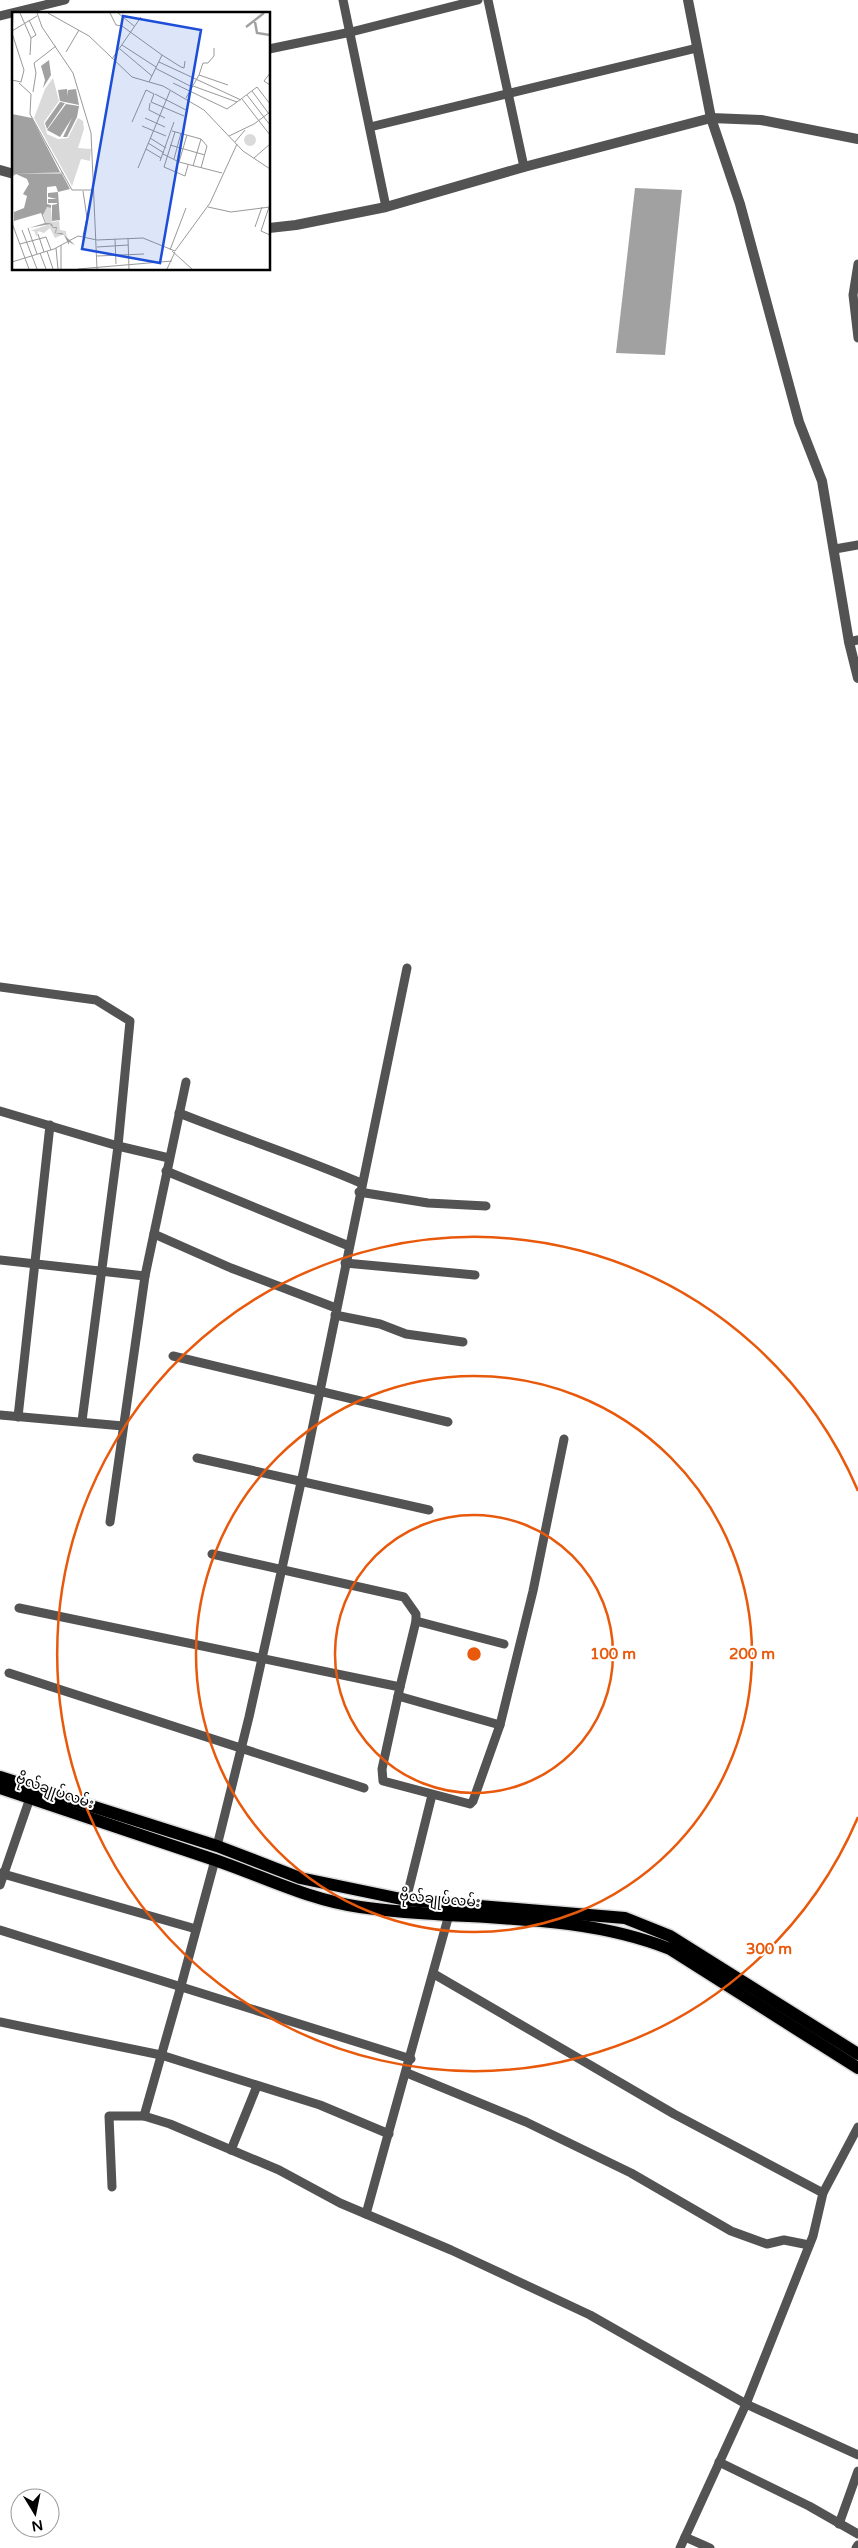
<svg xmlns="http://www.w3.org/2000/svg" width="858" height="2548" font-family="'Varela Round','Noto Sans Myanmar',sans-serif">
<style>
.water{fill:#a1a1a1}
.lines{fill:none;stroke-linecap:round;stroke-linejoin:round}
.primary-casing{stroke:#dbdbdb;stroke-width:15}
.minor{stroke:#535353;stroke-width:9}
.tertiary{stroke:#535353;stroke-width:10}
.primary{stroke:#000;stroke-width:12}
.ring{fill:none;stroke:#e8590c;stroke-width:2.5}
.labels{text-anchor:middle;dominant-baseline:central;stroke-width:4;stroke-linejoin:round;paint-order:stroke}
.street-label{font-size:14px;fill:#000;stroke:#fff}
.inset-river{fill:none;stroke:#a1a1a1;stroke-width:2.5}
.inset-road{fill:none;stroke:#999;stroke-width:1}
.view{fill:#1d4ed8;fill-opacity:0.15;stroke:#1d4ed8;stroke-width:2.5}
.inset-edge{fill:none;stroke:#000;stroke-width:2.5}
.centre{fill:#e8590c;stroke:#fff;stroke-width:2.5}
.ring-label{font-size:15px;text-anchor:middle;font-weight:bold;fill:#e8590c;stroke:#fff;stroke-width:4;stroke-linejoin:round;paint-order:stroke}
</style>
<rect width="100%" height="100%" fill="#fff"/>
<path class="water" d="M635 188 682 190 665 355 616 353Z"/>
<g class="lines">
<g class="primary-casing">
<g id="primary">
<path d="M0 1777 217 1846 300 1878 406 1900 625 1918 670 1936 858 2054"/>
<path d="M0 1788C71 1812 142 1835 212 1859 260 1875 308 1900 360 1907 463 1922 572 1910 670 1949L858 2068"/>
</g>
</g>
<g class="minor">
<path d="M343 0 386 207"/>
<path d="M488 0 524 167"/>
<path d="M0 16 65 0"/>
<path d="M269 49 351 32 478 0"/>
<path d="M370 127 697 48"/>
<path d="M858 264 853 295 858 338"/>
<path d="M835 549 858 545"/>
<path d="M849 642 858 640"/>
<path d="M0 987 96 1000 130 1021 118 1146 82 1421"/>
<path d="M0 1111 118 1146 169 1158"/>
<path d="M179 1113C239 1137 301 1157 361 1183"/>
<path d="M166 1171 349 1246"/>
<path d="M359 1192 428 1203 486 1206"/>
<path d="M154 1234 231 1268 336 1308"/>
<path d="M0 1260 145 1276"/>
<path d="M345 1263 475 1275"/>
<path d="M335 1315 380 1324 406 1334 463 1342"/>
<path d="M173 1356 448 1422"/>
<path d="M0 1415 123 1426"/>
<path d="M18 1417 50 1125"/>
<path d="M197 1458 429 1510"/>
<path d="M110 1522 145 1276 186 1082"/>
<path d="M212 1554 404 1597 416 1614V1621L400 1687"/>
<path d="M19 1608 400 1687 382 1769 383 1781 470 1804 473 1801 500 1725 533 1591 564 1439"/>
<path d="M416 1621 504 1644"/>
<path d="M9 1673 364 1788"/>
<path d="M398 1696 500 1725"/>
<path d="M217 1846 249 1717 304 1469 407 968"/>
<path d="M0 1873 196 1929"/>
<path d="M0 1885 30 1798"/>
<path d="M406 1900 432 1795"/>
<path d="M450 1911 366 2214 451 2250 590 2315 746 2404 858 2455"/>
<path d="M0 1930 411 2059"/>
<path d="M434 1974 674 2114 823 2193"/>
<path d="M0 2022 161 2055 320 2105 389 2134"/>
<path d="M407 2073 526 2122 631 2173 731 2231 767 2244 784 2240 809 2245"/>
<path d="M144 2116 181 1986 215 1860"/>
<path d="M231 2150 257 2086"/>
<path d="M112 2187 109 2116H144L170 2124 279 2170 340 2203 366 2214"/>
<path d="M719 2462 809 2506 858 2534"/>
<path d="M839 2524 858 2471"/>
<path d="M685 2537 710 2548"/>
<path d="M680 2548 746 2404 813 2236 823 2193 858 2127"/>
<path d="M856 2548 858 2545"/>
</g>
<g class="tertiary">
<path d="M688 0 711 118 740 204 799 422 822 481 849 642 858 678"/>
<path d="M0 170 14 174"/>
<path d="M269 228 296 225 386 207 524 167 711 118 761 120 858 139"/>
</g>
<use href="#primary" class="primary"/>
</g>
<g class="ring">
<circle cx="474" cy="1654" r="139"/>
<circle cx="474" cy="1654" r="278"/>
<path d="M858 1817A417 417 0 1 1 858 1491"/>
</g>
<g class="labels">
<g class="street-label">
<text transform="translate(55 1791) rotate(19)">ဗိုလ်ချုပ်လမ်း</text>
<text transform="translate(440 1899) rotate(5)">ဗိုလ်ချုပ်လမ်း</text>
</g>
</g>
<g transform="translate(12 12)">
<rect width="258" height="258" fill="#fff"/>
<path d="M41 66 47 89 32 110 35 122 46 127 56 126 66 106 71 109 72 117 66 136 79 137 78 149 69 147 60 174 22 106 33 77ZM232 128a6 6 0 1 1 12 0a6 6 0 1 1-12 0ZM35 195 39 196 40 210 47 209 48 218 54 219 55 228 52 222 43 226 38 216 32 221 26 219 25 225 22 219H18L35 213 31 201Z" fill="#dadada"/>
<path d="M37 48 39 63 31 76 33 68 29 54ZM55 77 56 84V78L64 77 67 93 48 89 46 78ZM48 90 53 91 35 117 33 111ZM54 92 67 94 65 105 61 103 65 105 55 125H51L60 106 48 125 35 118ZM0 102 20 106 48 160 0 162ZM4 162H50L58 177 46 180 48 208 40 209V193L45 192V191H36V187H45L36 185V181L46 180 44 174 35 175V192L39 193V196L35 195 31 203 34 211H37L40 212 41 215H45L44 221H50L63 233 57 230V233L52 223 43 221 44 216H41L38 212 17 216 33 211 29 201 2 209V200L12 196 15 184 11 182 17 172 15 167Z" fill="#a1a1a1"/>
<path class="inset-river" d="M243 10 245 21 258 23M234 15 252 1"/>
<path class="inset-road" d="M8 1 19 26 18 43M25 1 30 15 61 61 79 121 85 257M36 1 77 24 120 65 151 74 192 98 231 139 258 157M98 1 104 13 110 14 150 43 137 70M106 1 122 14M17 8 24 23 19 26M0 19 25 4M110 33 144 55M108 37 140 64M54 40 67 18M150 43 169 55 172 56 173 49M100 47 129 5M147 50 229 88M143 56 180 75M258 61 252 69 258 73M187 63 191 51H196L202 44V36M0 68 9 70 12 58 0 21 1 1M7 71 19 82 18 102 60 178H81M161 71 215 97 225 90M181 74 225 90 245 75 258 92M240 79 257 102M21 80 24 61 22 51 44 34M143 82 174 98M235 83 258 113M174 86 187 63 216 73M230 87 258 123M138 91 137 98 153 106M133 106 153 115M120 110 134 78 142 82 139 90 172 104M130 114 154 124M160 119 189 127 195 134 189 156M163 120 152 155 173 164 176 153M217 124 242 112 258 100M138 126 154 136M223 130 233 118M136 131 152 141M158 133 193 143M134 137 149 146M151 142 167 150 210 161M242 146 258 132M162 147 169 121M148 149 162 110M167 150 175 123M181 154 189 127M126 156 158 79M0 164 5 161H51M71 179 75 206 71 224M258 192 249 219 258 223M196 195 219 200 258 195M0 211 17 257M243 215 250 195M16 216 25 242M10 218 25 257M26 222 32 240M116 226 117 257M103 227 104 252M8 232 34 225 39 238M85 235 116 233M44 236 46 257M158 238 174 196M35 239 41 257M160 239 180 257M28 241 34 257M85 244 132 242M0 250 42 237 66 224 85 228 131 226 163 239 198 191 225 132M49 257V233M66 257 160 249M155 257 163 240"/>
<path class="view" d="M111 4 189 18 148 251 70 237Z"/>
<rect width="258" height="258" class="inset-edge"/>
</g>
<circle cx="474" cy="1654" r="8" class="centre"/>
<g class="ring-label">
<text x="613" y="1659">100 m</text>
<text x="752" y="1659">200 m</text>
<text x="769" y="1954">300 m</text>
</g>
<g transform="translate(35 2513) rotate(170)"><circle r="24" fill="#ffffff" stroke="#999999"/>
<path d="M0-4L9 19L0 12L-9 19Z" fill="#000000"/>
<text y="-8" font-size="14" font-weight="bold" text-anchor="middle" fill="#000000">N</text>
</g>
</svg>
